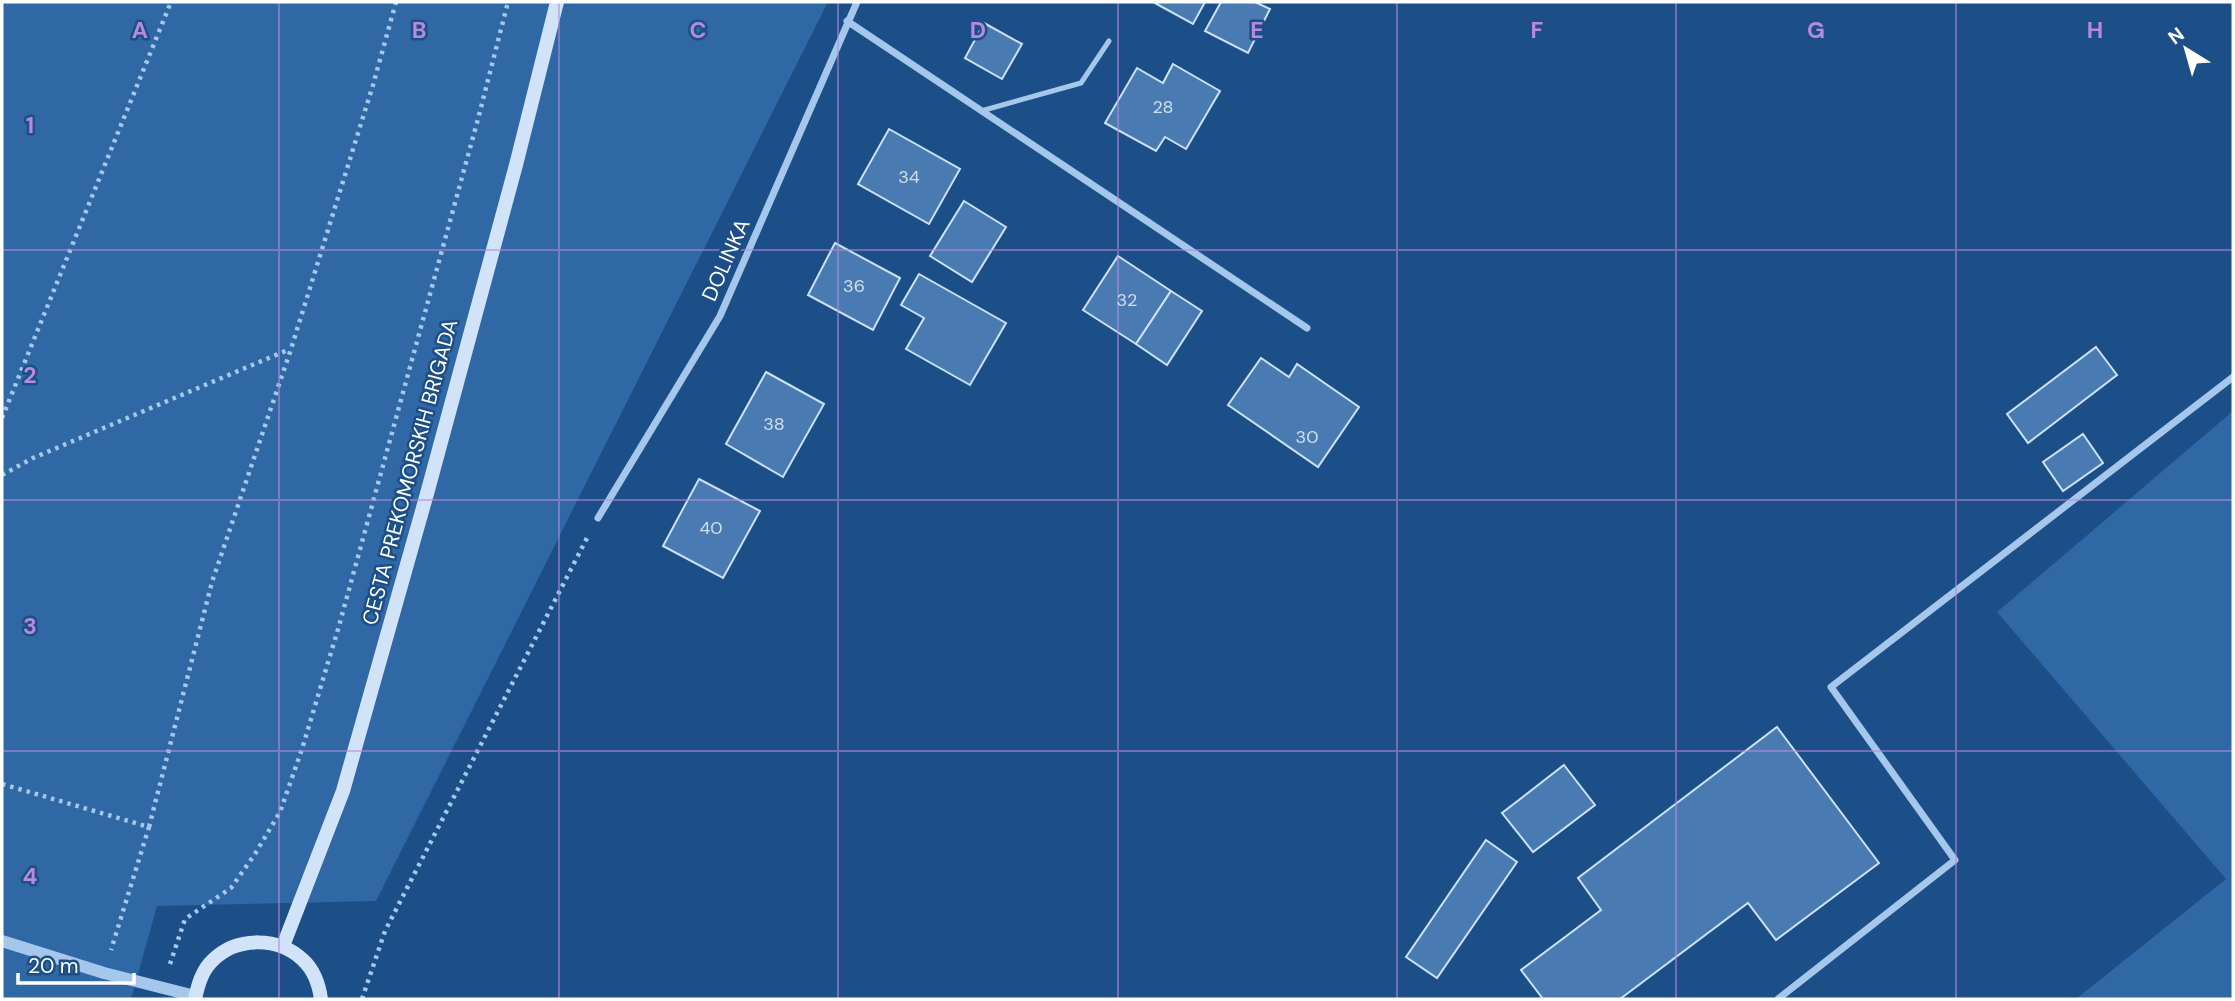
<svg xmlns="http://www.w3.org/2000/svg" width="2235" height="1001" font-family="'DM Sans',sans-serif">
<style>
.green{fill:#2f68a5}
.building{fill:#497bb2;stroke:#cae1f8;stroke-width:2}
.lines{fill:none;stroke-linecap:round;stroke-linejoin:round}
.path{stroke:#a5c7ec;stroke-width:4.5;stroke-dasharray:3.5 5;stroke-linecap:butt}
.service{stroke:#a5c7ec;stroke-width:5}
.minor{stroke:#a5c7ec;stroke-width:7}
.tertiary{stroke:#a5c7ec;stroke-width:12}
.secondary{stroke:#d1e3f9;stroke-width:14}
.grid{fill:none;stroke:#b68bdc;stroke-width:2;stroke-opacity:0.55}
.labels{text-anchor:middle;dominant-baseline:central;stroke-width:5;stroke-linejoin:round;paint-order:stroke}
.number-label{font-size:18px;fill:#d2deec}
.street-label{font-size:21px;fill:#fff;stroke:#1c4e88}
.grid-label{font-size:23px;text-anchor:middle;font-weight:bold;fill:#b68bdc;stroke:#1c4e88;stroke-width:5;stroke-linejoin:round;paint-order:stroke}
</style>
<rect width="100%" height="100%" fill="#1c4e88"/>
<g class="green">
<path d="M2 2H828L376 901 157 906 131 999H2Z"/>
<path d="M2233 411V999H2076L2226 879 1997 612Z"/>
</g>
<g class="building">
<path d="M1153 2H1205L1193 24Z"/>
<path d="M1221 2H1255L1270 9 1248 53 1205 31Z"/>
<path d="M984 23 1022 44 1002 79 965 58Z"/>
<path d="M1173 64 1220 91 1186 149 1165 137 1156 151 1105 123 1137 68 1163 83Z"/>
<path d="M889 129 960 169 929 224 858 184Z"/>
<path d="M964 201 1006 227 972 282 930 256Z"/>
<path d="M835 243 900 278 873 330 808 295Z"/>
<path d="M1118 256 1171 291 1136 344 1083 310Z"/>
<path d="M919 274 1006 323 970 385 906 349 924 318 901 305Z"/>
<path d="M1171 291 1202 311 1167 365 1136 344Z"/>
<path d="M2096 347 2117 375 2028 443 2007 414Z"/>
<path d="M1261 358 1289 377 1297 364 1359 407 1318 467 1228 405Z"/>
<path d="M766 372 824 404 783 477 726 444Z"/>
<path d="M2083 434 2103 463 2063 491 2043 462Z"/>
<path d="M699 479 760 511 723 578 663 546Z"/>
<path d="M1777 727 1879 863 1776 940 1748 903 1620 999H1543L1521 970 1601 910 1578 878Z"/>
<path d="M1564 765 1595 805 1533 852 1502 813Z"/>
<path d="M1486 840 1517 862 1437 978 1406 957Z"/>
</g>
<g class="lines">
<g class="path">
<path d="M2 418 171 2"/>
<path d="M2 475 33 458 290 349"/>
<path d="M2 784 149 827 111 950"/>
<path d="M149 827 212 582 291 349 373 85 396 2"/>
<path d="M170 964 185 919 231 888 255 854 280 812 302 749 339 626 478 119 508 2"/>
<path d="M362 999 385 931 587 538"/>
</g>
<path class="service" d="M981 111 1081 83 1109 41"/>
<g class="minor">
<path d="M847 21 1307 328"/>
<path d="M598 518 720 316 857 2"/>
<path d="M1778 999 1955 860 1831 687 2233 377"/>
</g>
<path class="tertiary" d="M2 941 104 973 195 996"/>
<g class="secondary">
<path d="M283 946 343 791 428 490 516 165 557 2"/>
<path d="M195 999C198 985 202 970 213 960 237 936 279 937 303 960 314 970 319 985 321 999"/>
</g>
</g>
<path class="grid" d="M279 2V999M559 2V999M838 2V999M1118 2V999M1397 2V999M1676 2V999M1956 2V999M2 250H2233M2 500H2233M2 751H2233"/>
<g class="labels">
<g class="number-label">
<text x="1163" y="107">28</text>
<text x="909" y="177">34</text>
<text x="854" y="286">36</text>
<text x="1127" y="300">32</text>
<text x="774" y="424">38</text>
<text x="1307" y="437">30</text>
<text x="711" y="528">40</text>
</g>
<g class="street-label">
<text transform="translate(726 260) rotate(-66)">DOLINKA</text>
<text transform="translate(410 472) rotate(-75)">CESTA PREKOMORSKIH BRIGADA</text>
</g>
</g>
<g class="grid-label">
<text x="140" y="38">A</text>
<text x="419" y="38">B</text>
<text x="698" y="38">C</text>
<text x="978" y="38">D</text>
<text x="1257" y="38">E</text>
<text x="1537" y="38">F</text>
<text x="1816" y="38">G</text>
<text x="2095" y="38">H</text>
<text x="30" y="133">1</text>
<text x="30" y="383">2</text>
<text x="30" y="634">3</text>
<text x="30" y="884">4</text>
</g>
<rect width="2235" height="1001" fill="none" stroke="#ffffff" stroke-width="7"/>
<g transform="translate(2186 49) rotate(323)" stroke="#1c4e88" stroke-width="5" paint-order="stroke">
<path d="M0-5L12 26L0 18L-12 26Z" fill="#ffffff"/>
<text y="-10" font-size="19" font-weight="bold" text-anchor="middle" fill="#ffffff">N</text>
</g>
<path d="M18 973v10h116v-10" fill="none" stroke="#ffffff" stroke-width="3.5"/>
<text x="28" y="973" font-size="21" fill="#ffffff" stroke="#1c4e88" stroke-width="5" paint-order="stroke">20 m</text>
</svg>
